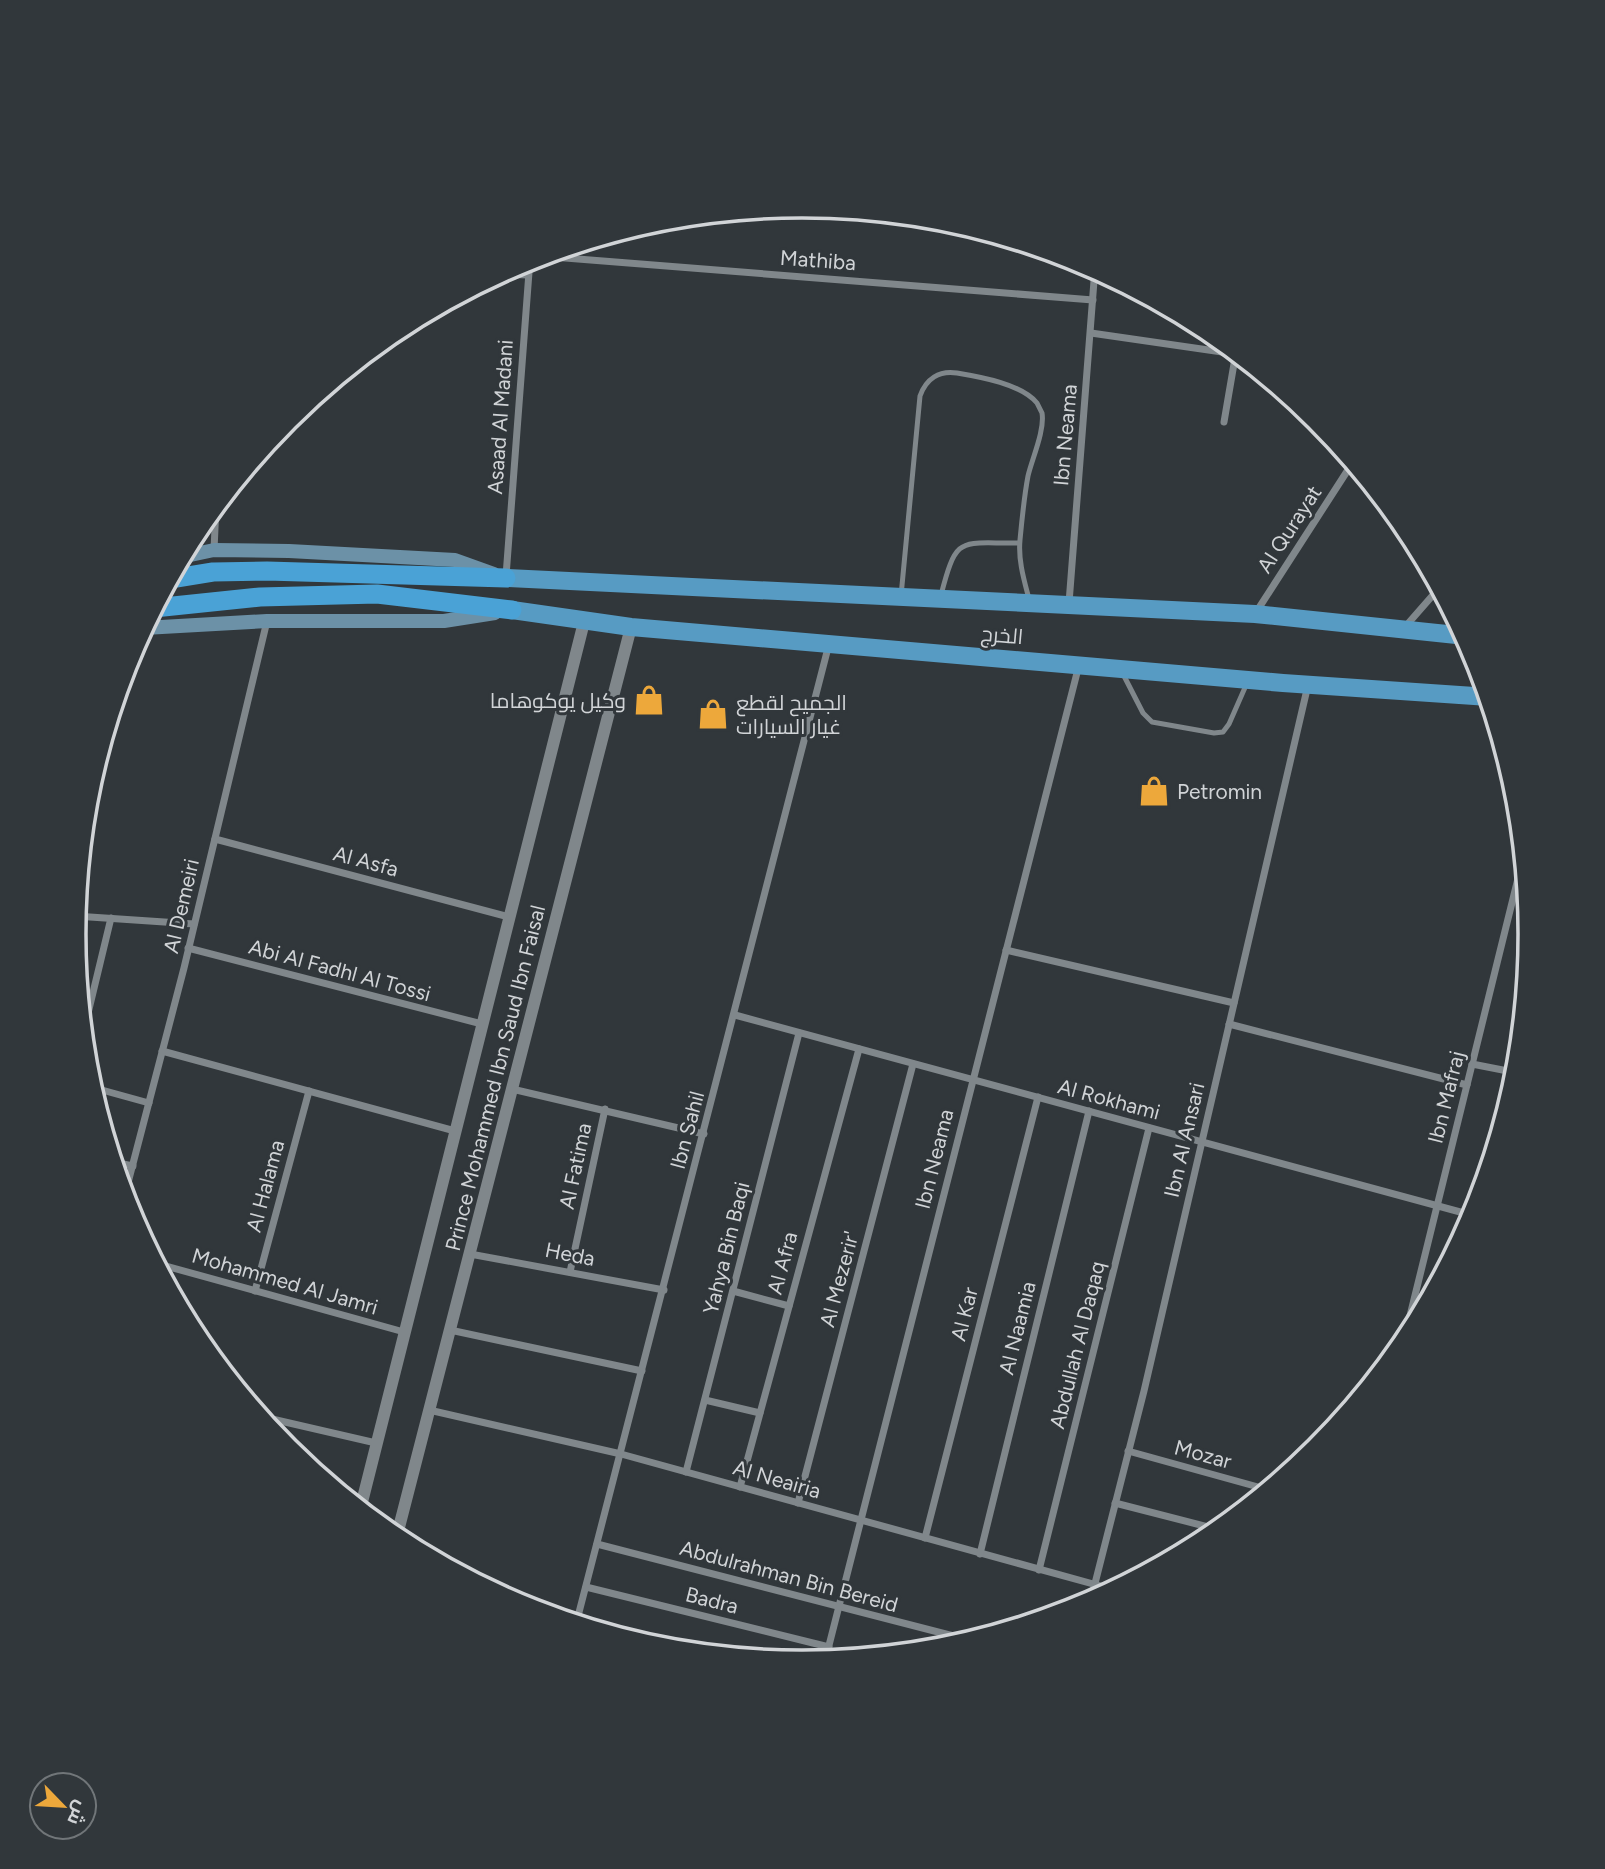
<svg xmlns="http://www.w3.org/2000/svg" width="1605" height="1869" font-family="Figtree,Cairo,sans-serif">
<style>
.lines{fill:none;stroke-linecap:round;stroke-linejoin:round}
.service{stroke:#80878b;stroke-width:5}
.minor{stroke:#80878b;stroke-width:7}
.tertiary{stroke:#80878b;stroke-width:12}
.secondary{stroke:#6c91a7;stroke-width:14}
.primary{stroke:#579bc3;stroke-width:18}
.trunk{stroke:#4aa2d6;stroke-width:19}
.labels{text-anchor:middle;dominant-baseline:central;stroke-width:6;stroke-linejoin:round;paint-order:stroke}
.street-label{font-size:21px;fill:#d1d4d7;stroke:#31373b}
.poi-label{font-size:21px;fill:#d1d4d7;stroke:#31373b;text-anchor:start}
.rim{fill:none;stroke:#d1d4d7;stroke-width:3.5}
</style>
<rect width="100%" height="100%" fill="#31373b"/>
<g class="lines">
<g class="service">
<path d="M941 595C957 533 960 544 1019 543"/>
<path d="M901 596 920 396C926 379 939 370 957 373 981 377 1021 384 1037 403 1038 405 1041 411 1042 413 1045 430 1032 459 1028 476 1024 497 1022 519 1020 540 1018 560 1024 580 1029 599"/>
<path d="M1123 674 1143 713 1152 722 1214 733 1223 732 1229 724 1247 683"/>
</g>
<g class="minor">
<path d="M540 256 1093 300"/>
<path d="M500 274 528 275"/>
<path d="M1091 333 1236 354"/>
<path d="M1224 422 1236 352"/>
<path d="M214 550 216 506"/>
<path d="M506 576 530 259"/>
<path d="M1069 603 1095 268"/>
<path d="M1255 614 1353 462"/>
<path d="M1405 627 1440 587"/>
<path d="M215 839 509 917"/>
<path d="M75 916 194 924"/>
<path d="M188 948 482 1024"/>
<path d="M1006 950 1234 1003"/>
<path d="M735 1015 1475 1216"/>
<path d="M1229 1024 1467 1085"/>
<path d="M83 1034 111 918"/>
<path d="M162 1051 455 1131"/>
<path d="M1472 1064 1518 1073"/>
<path d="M91 1087 149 1103"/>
<path d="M512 1089 704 1134"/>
<path d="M113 1162 133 1166"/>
<path d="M124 1198 184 968 267 621"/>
<path d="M470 1254 664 1290"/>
<path d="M155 1263 404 1332"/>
<path d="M570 1272 605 1109"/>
<path d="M255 1291 309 1091"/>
<path d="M733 1291 789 1306"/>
<path d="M450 1330 642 1371"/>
<path d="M1402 1348 1524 854"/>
<path d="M705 1400 760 1413"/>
<path d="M429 1410 621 1454 1115 1590"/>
<path d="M259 1416 376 1443"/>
<path d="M1128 1451 1269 1490"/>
<path d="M686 1472 799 1033"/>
<path d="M740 1487 859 1049"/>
<path d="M798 1503 913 1064"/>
<path d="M1115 1503 1220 1530"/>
<path d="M925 1538 1038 1097"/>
<path d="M597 1544 973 1641"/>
<path d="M980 1554 1089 1111"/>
<path d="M1039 1570 1149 1128"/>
<path d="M586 1587 829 1647"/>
<path d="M1090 1603 1144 1391 1308 685"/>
<path d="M576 1624 829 644"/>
<path d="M825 1661 1079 665"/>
</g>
<g class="tertiary">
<path d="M360 1510 584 622"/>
<path d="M396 1539 631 627"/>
</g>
<g class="secondary">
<path d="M181 557 214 550 289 551 455 560 494 574"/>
<path d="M144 628 267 621H444L495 613"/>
</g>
<g class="primary">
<path d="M506 578 1255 614 1466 636"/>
<path d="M512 610 631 627 1283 683 1489 697"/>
</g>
<g class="trunk">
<path d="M170 579 213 572 267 571 506 578"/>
<path d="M154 608 260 597 377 594 512 610"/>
</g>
</g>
<defs>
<g id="shop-bare" transform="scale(2.415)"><path d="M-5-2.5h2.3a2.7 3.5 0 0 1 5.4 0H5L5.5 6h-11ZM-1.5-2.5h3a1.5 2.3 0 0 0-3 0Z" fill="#eda83b" stroke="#31373b" stroke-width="2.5" paint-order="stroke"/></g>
</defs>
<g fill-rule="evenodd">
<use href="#shop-bare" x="649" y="700"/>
<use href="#shop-bare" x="713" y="714"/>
<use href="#shop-bare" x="1154" y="791"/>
</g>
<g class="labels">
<g class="street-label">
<text transform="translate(818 260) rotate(4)">Mathiba</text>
<text transform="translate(500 417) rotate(-86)">Asaad Al Madani</text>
<text transform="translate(1065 435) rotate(-85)">Ibn Neama</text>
<text transform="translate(1289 529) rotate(-57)">Al Qurayat</text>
<text transform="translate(1002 635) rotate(5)">الخرج</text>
<text transform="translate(366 861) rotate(15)">Al Asfa</text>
<text transform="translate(181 906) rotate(-77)">Al Demeiri</text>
<text transform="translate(340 970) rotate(15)">Abi Al Fadhl Al Tossi</text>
<text transform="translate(495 1078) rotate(-76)">Prince Mohammed Ibn Saud Ibn Faisal</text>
<text transform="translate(1446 1097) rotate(-76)">Ibn Mafraj</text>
<text transform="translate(1109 1099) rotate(15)">Al Rokhami</text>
<text transform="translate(687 1130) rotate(-75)">Ibn Sahil</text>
<text transform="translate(1184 1140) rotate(-77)">Ibn Al Ansari</text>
<text transform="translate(934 1159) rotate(-76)">Ibn Neama</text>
<text transform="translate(575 1166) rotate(-78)">Al Fatima</text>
<text transform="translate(265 1186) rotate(-75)">Al Halama</text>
<text transform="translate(726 1248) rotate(-76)">Yahya Bin Baqi</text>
<text transform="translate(570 1254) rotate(11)">Heda</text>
<text transform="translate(782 1263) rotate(-75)">Al Afra</text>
<text transform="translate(839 1279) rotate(-75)">Al Mezerir'</text>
<text transform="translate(285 1281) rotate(16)">Mohammed Al Jamri</text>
<text transform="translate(964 1314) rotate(-76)">Al Kar</text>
<text transform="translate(1017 1328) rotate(-76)">Al Naamia</text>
<text transform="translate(1077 1345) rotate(-76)">Abdullah Al Daqaq</text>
<text transform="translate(1203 1454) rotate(15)">Mozar</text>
<text transform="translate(777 1479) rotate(16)">Al Neairia</text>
<text transform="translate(789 1576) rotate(15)">Abdulrahman Bin Bereid</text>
<text transform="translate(712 1600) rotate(14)">Badra</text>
</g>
<g class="poi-label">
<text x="626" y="700" text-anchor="end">وكيل يوكوهاما</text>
<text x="736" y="702">الجميح لقطع<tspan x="736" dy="24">غيار السيارات</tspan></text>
<text x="1177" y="791">Petromin</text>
</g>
</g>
<path d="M0 0H1605V1869H0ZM86 934a716 716 0 1 1 1432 0a716 716 0 1 1-1432 0Z" fill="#31373b" fill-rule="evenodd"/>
<path class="rim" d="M86 934a716 716 0 1 1 1432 0a716 716 0 1 1-1432 0Z"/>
<g transform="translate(63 1806) rotate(115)"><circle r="33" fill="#31373b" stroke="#717679" stroke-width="2"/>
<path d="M0-5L12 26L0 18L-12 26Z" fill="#eda83b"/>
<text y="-10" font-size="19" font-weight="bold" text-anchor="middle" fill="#d1d4d7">ش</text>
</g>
</svg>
